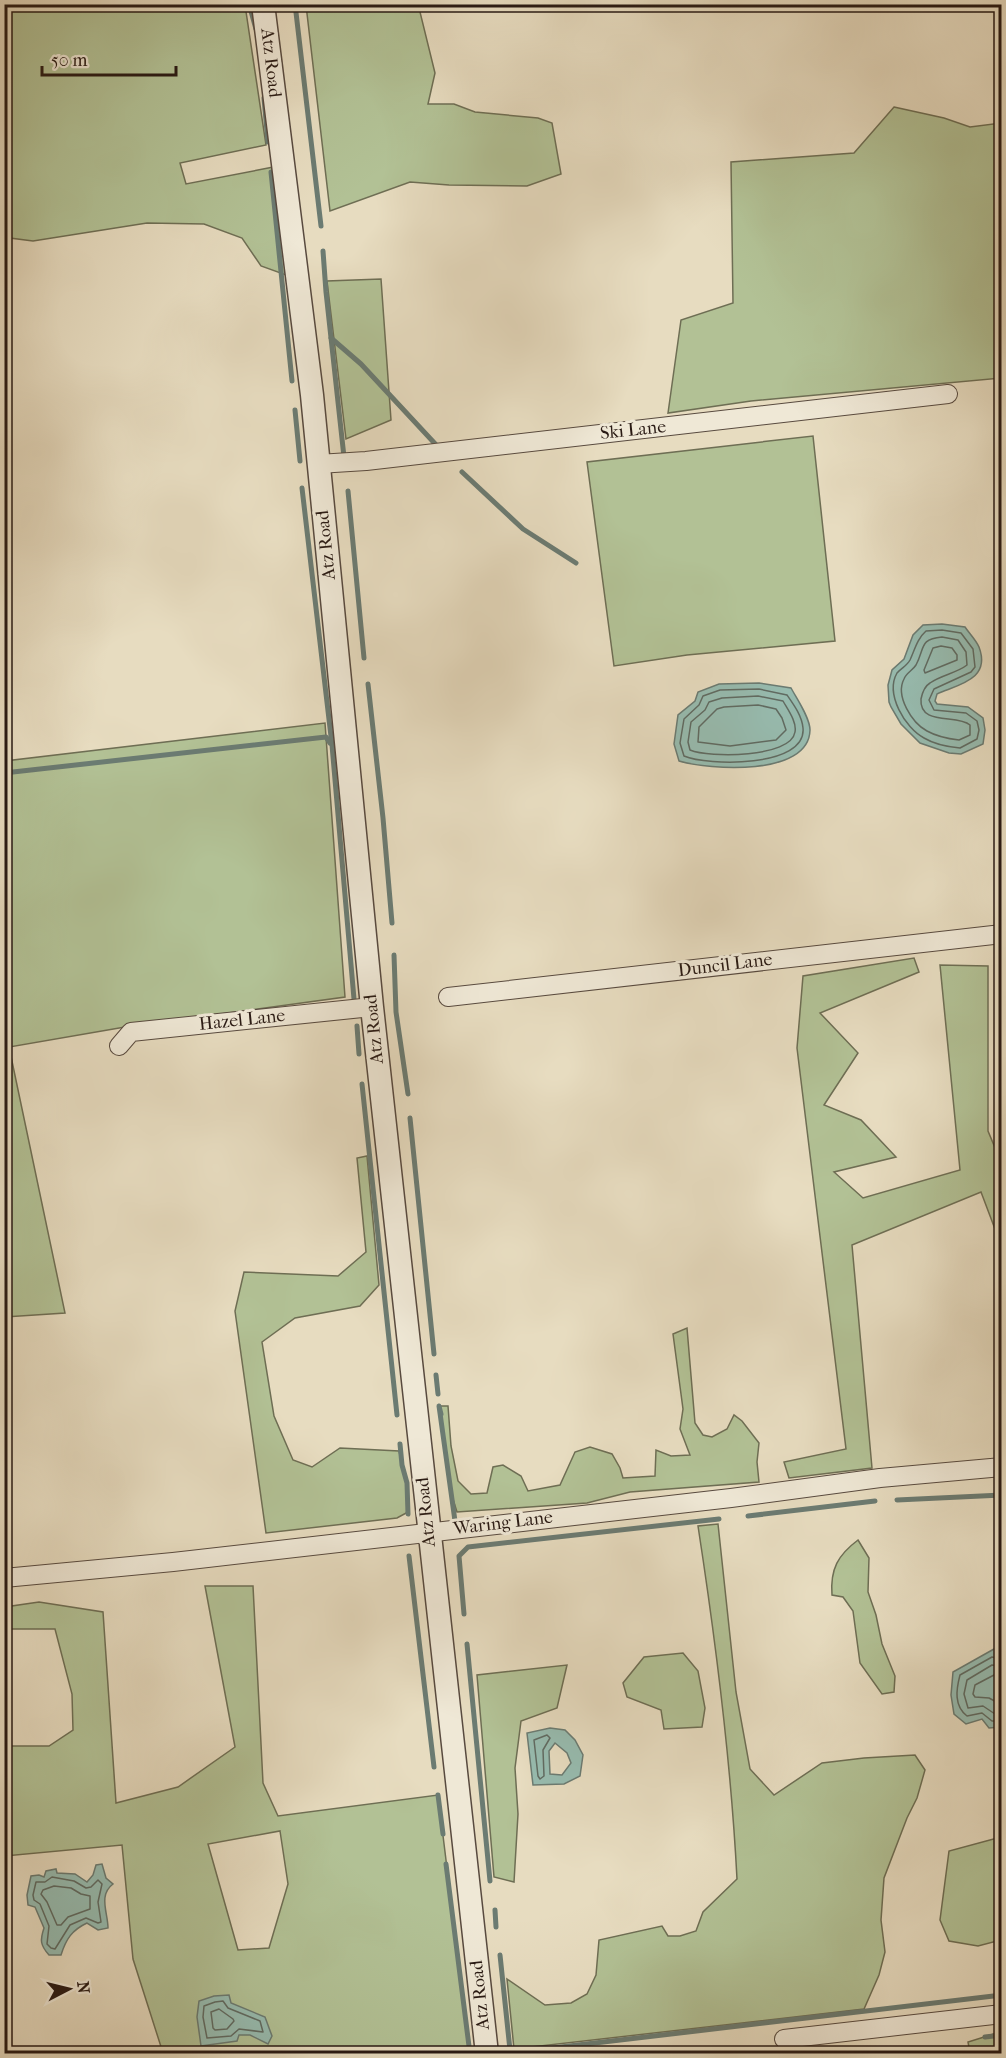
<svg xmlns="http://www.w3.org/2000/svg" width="1006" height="2058" font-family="'IM FELL French Canon',serif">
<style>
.green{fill:#b2c195;stroke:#6e6e54;stroke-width:1.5;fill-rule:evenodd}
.water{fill:#97bcb0;stroke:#6b7b72;stroke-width:1.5;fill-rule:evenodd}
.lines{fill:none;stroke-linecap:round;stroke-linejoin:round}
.shore{stroke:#606b62;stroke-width:1.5}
.stream{stroke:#6b7b72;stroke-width:5}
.minor-casing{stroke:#584a3f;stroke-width:20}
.tertiary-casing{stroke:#584a3f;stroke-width:25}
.minor{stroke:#efe8d6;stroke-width:18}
.tertiary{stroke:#efe8d6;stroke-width:22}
.labels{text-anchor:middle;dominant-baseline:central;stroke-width:6;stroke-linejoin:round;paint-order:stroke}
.street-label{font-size:18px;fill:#291a14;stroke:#efe8d6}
</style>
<rect width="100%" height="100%" fill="#e7dcc0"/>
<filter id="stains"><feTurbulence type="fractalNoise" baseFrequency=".00333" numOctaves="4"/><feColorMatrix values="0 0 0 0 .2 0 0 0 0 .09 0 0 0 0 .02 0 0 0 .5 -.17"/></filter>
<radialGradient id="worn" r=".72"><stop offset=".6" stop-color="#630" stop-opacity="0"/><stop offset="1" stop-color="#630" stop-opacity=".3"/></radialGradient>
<g class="green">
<path d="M4 5H245L266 145 180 163 186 184 284 165 297 279 261 266 242 238 204 224 147 223 33 241 10 238 4 168Z"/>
<path d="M306 5H426L419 8 435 73 428 104H454L475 112 538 118 552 123 561 174 527 186 449 185 410 182 330 211Z"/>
<path d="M894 107 944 118 970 127 1001 123V380V378L751 401 668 413 681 320 733 303 731 162 854 153Z"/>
<path d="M381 279 391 420 346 439 327 281Z"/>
<path d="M813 436 835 641 687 655 614 666 587 462Z"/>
<path d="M325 723 345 997 125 1027 9 1047 65 1313 5 1317V761Z"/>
<path d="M914 958 919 972 820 1013 858 1053 824 1105 861 1120 896 1157 834 1172 863 1198 960 1170 940 965 988 966V1131L1001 1162V1245L981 1192 852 1245 872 1468 789 1478 784 1462 846 1449 797 1048 803 976Z"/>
<path d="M367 1156 379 1285 360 1306 295 1318 262 1342 274 1416 293 1460 312 1467 340 1448 399 1451 407 1483 408 1512 397 1518 266 1533 235 1311 244 1272 338 1276 366 1252 357 1158Z"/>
<path d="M687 1328 695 1423 703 1435 712 1437 727 1429 734 1415 742 1421 759 1443 757 1462 759 1482 630 1492 587 1503 457 1512 452 1496 439 1406H448L451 1446 458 1481 471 1494 487 1493 493 1467 503 1465 521 1476 528 1491 560 1485 575 1452 590 1447 612 1454 620 1468 623 1478 655 1476 656 1450 671 1456 690 1455 680 1429 683 1409 673 1334Z"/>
<path d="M718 1524 736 1692 750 1769 774 1795 822 1763 864 1758 915 1755 925 1770 917 1798 907 1818 884 1878 881 1920 885 1952 879 1975 864 2009 514 2049 507 1979 545 2005 571 2003 587 1994 596 1975 599 1940 662 1926 668 1936H680L696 1931 703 1912 737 1879C731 1761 716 1643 698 1526Z"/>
<path d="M858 1540 869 1558 868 1592 876 1615 882 1644 895 1676 894 1692 882 1694 860 1663 853 1611 843 1597 832 1595C830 1569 838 1555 858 1540Z"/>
<path d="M205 1586H253L263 1783 278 1816 438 1795 469 2047 416 2054 163 2053 133 1959 122 1845 5 1856V1746H49L73 1730 72 1694 55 1629H5V1607L39 1602 103 1612 116 1803 178 1787 235 1747ZM280 1831 288 1884 269 1948 238 1950 208 1844Z"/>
<path d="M683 1653 698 1671 705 1708 702 1727 664 1729 661 1710 627 1697 623 1683 644 1657Z"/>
<path d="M567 1665 557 1708 521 1721 515 1768 518 1814 514 1882 494 1877 477 1675Z"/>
<path d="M1001 1837V1940L978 1946 949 1941 940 1920 949 1851Z"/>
<path d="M1000 2032 1001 2053H970L968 2042Z"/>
</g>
<g class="water">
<path d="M942 624 965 627C969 633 976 640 979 647 991 679 960 684 937 694L935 701 937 704 968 707 983 718 985 730 983 744 961 754 949 753 920 743 901 724 891 707 889 702 888 685 892 670 904 659 913 635 923 625Z"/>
<path d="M759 683 791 688C797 699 810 718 810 730 809 777 709 770 679 761L674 744 678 715 695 701 698 692 719 684Z"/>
<path d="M994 1649 1001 1654V1727L989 1728 982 1719 966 1724 954 1714 951 1695 953 1672Z"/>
<path d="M550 1728 565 1730 575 1740 583 1755 580 1776 564 1784 533 1785 527 1733ZM555 1743 567 1753 571 1763 562 1775 550 1774 549 1751Z"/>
<path d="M102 1864 106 1878 113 1884C98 1895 108 1913 108 1928L98 1930 87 1923C72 1930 66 1939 61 1955H49C40 1945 40 1940 44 1928L35 1907 28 1905 27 1895 31 1876 39 1875 44 1877 46 1871 56 1869 57 1873 75 1874 87 1882 93 1875 96 1865Z"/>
<path d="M229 1995 231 2003 265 2017 272 2036 268 2044 250 2035H239L237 2041 201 2046 197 2017 199 2001 214 1996Z"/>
</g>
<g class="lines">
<g class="shore">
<path d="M942 630 961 633 973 649 975 667 971 672 934 689 929 700 934 710 966 713 977 721 979 730 977 739 960 748C949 747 934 744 924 738 905 728 885 694 897 673 901 668 907 666 910 660 915 649 917 639 926 631Z"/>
<path d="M942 637 958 640 966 652 967 665C957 673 941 675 930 683 925 686 922 694 921 699 919 726 957 714 970 725V735L959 740C950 739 936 736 927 731 912 723 895 696 904 679 906 673 913 670 916 665 925 648 919 639 942 637Z"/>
<path d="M941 646 952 648 957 655V660L925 673 924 670 933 648Z"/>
<path d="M759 689 787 695C794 705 802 716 803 728 807 768 707 766 684 756L680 743 684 719 699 705 703 696 720 690Z"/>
<path d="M758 696 783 701C788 710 797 722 795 732 791 758 709 758 690 750L688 742 691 722 705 710 709 702 722 698Z"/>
<path d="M758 705 776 709 782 718 786 730 776 740 730 746 698 742 699 727 717 709 724 707Z"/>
<path d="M1002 1659 992 1657 960 1675C956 1690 954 1706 967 1716L982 1713 992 1721H1002"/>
<path d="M1002 1666 992 1665 967 1680 964 1694 968 1708 983 1706 995 1714H1002"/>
<path d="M1002 1675H994L975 1685 973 1694 975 1697 989 1698 1002 1705"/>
<path d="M547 1735 550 1738 543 1750 544 1776 540 1779 538 1776 534 1740Z"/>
<path d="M52 1877 74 1881 86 1888 91 1887 98 1880 102 1884 98 1902 101 1922 98 1923 86 1918 70 1925 55 1949 51 1948 47 1944 49 1926 40 1904 34 1900 33 1895 36 1882H45Z"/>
<path d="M54 1886 71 1888 81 1894 90 1896V1909L68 1917 61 1925H57L47 1902 41 1894 43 1890Z"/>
<path d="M223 2001 228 2008 260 2021 263 2032 239 2029 231 2036 207 2038 203 2017 204 2006 215 2002Z"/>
<path d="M219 2009 233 2019 234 2021 227 2029 215 2030 213 2028 211 2012Z"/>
</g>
<g class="stream">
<path d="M249 4 256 29"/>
<path d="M295 4 321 226"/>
<path d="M264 98 268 142"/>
<path d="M271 172 292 381"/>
<path d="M323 251 326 292 344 457"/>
<path d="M331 338 361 364 439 448"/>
<path d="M295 410 300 461"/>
<path d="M462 472 523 529 576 563"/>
<path d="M302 488 332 745 354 999"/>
<path d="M348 491 364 658"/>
<path d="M368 684 383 818 392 923"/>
<path d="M4 773 326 737 330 743"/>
<path d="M394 955 396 1012 408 1094"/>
<path d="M357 1026 359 1054"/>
<path d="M362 1084 397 1415"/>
<path d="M410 1118 434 1354"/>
<path d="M436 1375 438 1394"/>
<path d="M441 1414 439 1406 455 1521"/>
<path d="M400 1444 402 1465 407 1483 408 1514"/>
<path d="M897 1500 1002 1495"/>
<path d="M748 1516 875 1501"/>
<path d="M409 1556 434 1767"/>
<path d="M464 1614 459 1556 468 1547 719 1519"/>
<path d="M467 1644 490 1881"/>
<path d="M438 1795 443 1834"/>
<path d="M446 1864 470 2054"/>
<path d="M495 1910 496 1927"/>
<path d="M500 1955 510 2050 527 2051 1002 1995"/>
<path d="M985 2037 1002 2035"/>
</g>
<g class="minor-casing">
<g id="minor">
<path d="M318 464 366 461 948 394"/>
<path d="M448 997 1002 934"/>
<path d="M119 1046 131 1032 372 1007"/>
<path d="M4 1578 173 1562 731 1498 880 1478 1002 1467"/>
<path d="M784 2039 1002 2014"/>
</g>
</g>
<g class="tertiary-casing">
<path id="tertiary" d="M263 4 312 395 372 1007 487 2054"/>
</g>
<use href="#minor" class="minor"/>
<use href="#tertiary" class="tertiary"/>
</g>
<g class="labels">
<g class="street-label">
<text transform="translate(271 63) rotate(83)">Atz Road</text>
<text transform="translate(633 430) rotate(-6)">Ski Lane</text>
<text transform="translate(326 545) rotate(-96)">Atz Road</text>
<text transform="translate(725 965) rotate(-7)">Duncil Lane</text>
<text transform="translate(242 1020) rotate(-6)">Hazel Lane</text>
<text transform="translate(374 1029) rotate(-96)">Atz Road</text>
<text transform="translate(426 1512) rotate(-96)">Atz Road</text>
<text transform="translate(503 1523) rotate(-7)">Waring Lane</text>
<text transform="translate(480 1995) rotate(-96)">Atz Road</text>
</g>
</g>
<rect width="1006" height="2058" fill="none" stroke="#e7dcc0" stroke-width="24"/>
<rect x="6" y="6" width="994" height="2046" fill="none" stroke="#291a14" stroke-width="3"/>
<rect x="12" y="12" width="982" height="2034" fill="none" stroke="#291a14" stroke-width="1.5"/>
<g transform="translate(69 1989) rotate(83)" stroke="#efe8d6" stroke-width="4.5" paint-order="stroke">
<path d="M0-4.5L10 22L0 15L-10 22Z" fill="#291a14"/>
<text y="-9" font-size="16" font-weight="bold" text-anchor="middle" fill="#291a14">N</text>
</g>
<path d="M42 66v9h134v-9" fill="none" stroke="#291a14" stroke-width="3"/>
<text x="51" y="66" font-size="18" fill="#291a14" stroke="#efe8d6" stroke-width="4.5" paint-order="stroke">50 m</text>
<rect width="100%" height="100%" filter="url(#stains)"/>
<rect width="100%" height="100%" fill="url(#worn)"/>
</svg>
